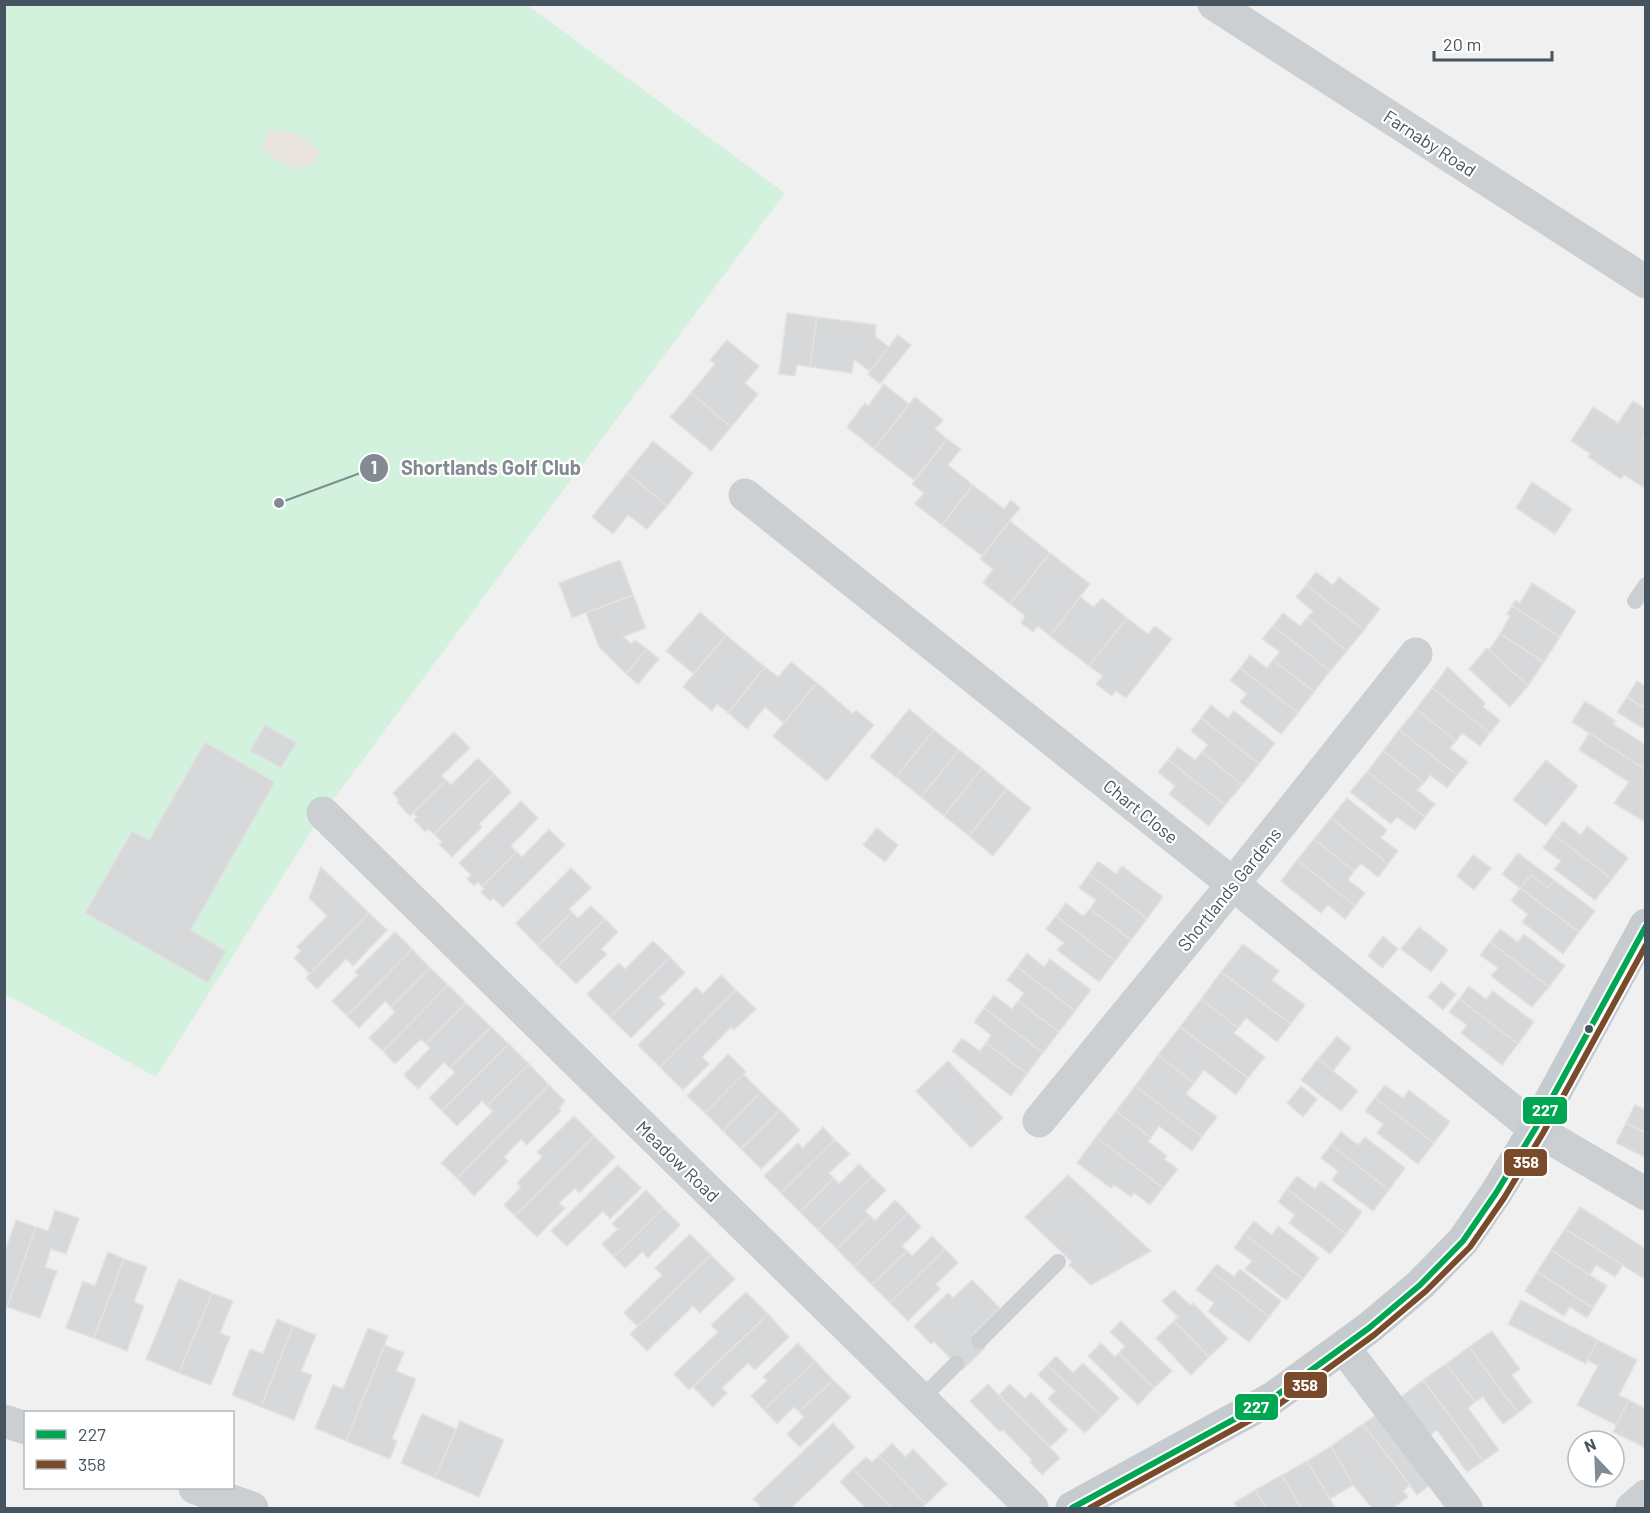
<svg xmlns="http://www.w3.org/2000/svg" width="1650" height="1513" font-family="Barlow,sans-serif">
<style>
.green{fill:#d3f2dd}
.sand{fill:#e9e5de}
.building{fill:#d7d8da;stroke:#e2e2e3;stroke-width:1.5}
.lines{fill:none;stroke-linecap:round;stroke-linejoin:round}
.service{stroke:#cbcfd1;stroke-width:16}
.minor{stroke:#cbcfd1;stroke-width:33}
.primary{stroke:#c6cbcf;stroke-width:33}
.bus-1-casing{stroke:#fff;stroke-width:10}
.bus-2-casing{stroke:#fff;stroke-width:10}
.bus-1{stroke:#00a651;stroke-width:6}
.bus-2{stroke:#7a4b2a;stroke-width:6}
.bus-dot{fill:#45545e;stroke:#fff;stroke-width:2}
.labels{text-anchor:middle;dominant-baseline:central;stroke-width:4.5;stroke-linejoin:round;paint-order:stroke}
.street-label{font-size:18px;fill:#45545e;stroke:#fff}
.leader{fill:none;stroke:#818b91;stroke-width:2}
.callout-dot{fill:#818b91;stroke:#fff;stroke-width:2}
.mark-label{font-size:18px;text-anchor:middle;font-weight:bold;fill:#fff}
.callout-label{font-size:20px;text-anchor:middle;font-weight:bold;fill:#818b91;stroke:#fff;stroke-width:4.5;stroke-linejoin:round;paint-order:stroke}
.line-badge{stroke:#fff;stroke-width:2}
.badge-label{font-size:16px;text-anchor:middle;font-weight:bold;fill:#fff}
</style>
<rect width="100%" height="100%" fill="#f1f0f0"/>
<path class="green" d="M5 5H527L785 193 323 813 156 1077 5 994Z"/>
<path class="sand" d="M270 129C295 132 304 133 320 153L313 164 298 169 273 159 261 146Z"/>
<g class="building">
<path d="M787 313 817 317 810 367 797 365 795 376 779 374Z"/>
<path d="M817 317 876 325 875 336 889 347 870 371 854 360 852 373 810 367Z"/>
<path d="M898 335 911 345 880 384 868 374Z"/>
<path d="M727 340 759 366 745 383 758 394 731 427 691 393 715 364 710 360Z"/>
<path d="M884 384 909 404 874 449 847 427 865 403 868 406Z"/>
<path d="M691 393 731 427 711 451 670 417Z"/>
<path d="M915 397 943 420 935 429 947 439 914 480 874 449Z"/>
<path d="M1633 401 1644 408 1646 405V435L1643 439 1646 441V483L1643 487 1624 475 1621 479 1588 457 1591 454 1571 441 1593 407 1618 423Z"/>
<path d="M947 439 961 449 948 465 973 485 942 525 915 504 924 493 912 484Z"/>
<path d="M653 441 693 473 667 506 627 473Z"/>
<path d="M627 473 667 506 647 529 628 515 613 534 592 517Z"/>
<path d="M1532 482 1572 509 1555 534 1516 508Z"/>
<path d="M973 485 1004 509 1011 500 1020 508 982 556 942 525Z"/>
<path d="M1010 521 1050 553 1010 604 983 583 993 569 980 559Z"/>
<path d="M1050 553 1090 584 1050 636 1038 626 1033 632 1021 623 1025 616 1010 604Z"/>
<path d="M620 560 633 595 572 618 559 583Z"/>
<path d="M1316 572 1333 585 1339 577 1380 609 1364 630 1306 585Z"/>
<path d="M1532 583 1576 611 1560 637 1512 606 1515 600 1520 603Z"/>
<path d="M1306 585 1364 630 1347 651 1307 618 1313 611 1296 597Z"/>
<path d="M633 595 646 628 623 637 632 644 635 640 647 649 626 674 599 647 586 613Z"/>
<path d="M1080 597 1094 607 1102 598 1127 618 1089 666 1050 636Z"/>
<path d="M1512 606 1560 637 1544 662 1500 634 1510 616 1507 614Z"/>
<path d="M700 612 726 635 694 674 666 651Z"/>
<path d="M1283 613 1300 626 1307 618 1347 651 1330 671 1273 626Z"/>
<path d="M1127 618 1148 634 1155 626 1172 639 1126 698 1116 691 1112 696 1096 684 1103 676 1089 666Z"/>
<path d="M1273 626 1330 671 1314 692 1273 660 1280 652 1262 639Z"/>
<path d="M1500 634 1544 662 1528 686 1489 650Z"/>
<path d="M726 635 765 667 728 713 717 704 712 711 683 687Z"/>
<path d="M1487 648 1528 686 1510 707 1469 669Z"/>
<path d="M647 649 659 659 638 684 626 674Z"/>
<path d="M1250 655 1267 668 1273 660 1314 692 1298 713 1240 668Z"/>
<path d="M791 662 817 683 784 723 765 707 747 729 728 713 765 667 778 677Z"/>
<path d="M1448 667 1485 703 1483 707 1500 720 1490 733 1432 688Z"/>
<path d="M1240 668 1298 713 1281 734 1240 702 1247 694 1230 680Z"/>
<path d="M1637 681 1646 687V709L1627 697Z"/>
<path d="M817 683 853 714 856 710 874 725 827 781 773 736Z"/>
<path d="M1432 688 1490 733 1480 746 1462 733 1456 741 1416 709Z"/>
<path d="M1627 697 1646 709V730L1617 712Z"/>
<path d="M1585 701 1616 721 1613 724 1646 745V770L1572 722Z"/>
<path d="M1211 705 1228 718 1234 711 1275 743 1259 764 1201 718Z"/>
<path d="M909 709 934 730 896 777 870 757Z"/>
<path d="M1416 709 1456 741 1450 748 1468 762 1457 775 1399 730Z"/>
<path d="M1201 718 1259 764 1242 785 1202 752 1208 745 1191 731Z"/>
<path d="M265 725 297 743 281 768 250 751Z"/>
<path d="M934 730 959 750 921 797 896 777Z"/>
<path d="M1399 730 1457 775 1447 788 1430 775 1424 783 1383 751Z"/>
<path d="M454 732 470 748 441 776 446 780 410 816 397 802 399 800 393 793Z"/>
<path d="M1589 733 1646 770V823L1614 803 1629 782 1579 750Z"/>
<path d="M205 742 275 782 191 930 226 951 208 983 85 913 132 831 149 840Z"/>
<path d="M1178 747 1195 760 1202 752 1242 785 1225 805 1168 760Z"/>
<path d="M959 750 982 768 944 816 921 797Z"/>
<path d="M1383 751 1424 783 1417 790 1435 804 1425 817 1367 772Z"/>
<path d="M478 758 494 774 434 834 428 829 425 832 414 820 417 817 413 813 446 780 451 785Z"/>
<path d="M1168 760 1225 805 1209 826 1169 794 1175 786 1158 772Z"/>
<path d="M1546 760 1578 786 1546 826 1513 800Z"/>
<path d="M982 768 1007 789 969 836 944 816Z"/>
<path d="M1367 772 1425 817 1415 830 1397 817 1391 824 1350 792Z"/>
<path d="M494 774 511 792 479 824 482 827 452 857 439 844 442 842 434 834Z"/>
<path d="M1007 789 1031 808 993 856 969 836Z"/>
<path d="M1347 798 1387 830 1381 838 1398 851 1388 864 1331 818Z"/>
<path d="M521 801 538 818 511 846 517 852 482 887 478 882 474 886 467 879 471 875 459 863Z"/>
<path d="M1331 818 1388 864 1378 877 1361 864 1354 871 1314 839Z"/>
<path d="M1563 821 1581 835 1587 826 1628 858 1612 879 1553 834Z"/>
<path d="M877 828 898 845 885 862 863 845Z"/>
<path d="M549 829 565 845 503 907 493 898 490 901 481 892 484 889 482 887 517 852 522 857Z"/>
<path d="M1553 834 1612 879 1595 900 1554 869 1561 861 1543 848Z"/>
<path d="M1314 839 1354 871 1348 880 1365 893 1355 906 1297 860Z"/>
<path d="M1518 853 1554 880 1548 888 1531 875 1520 888 1502 874Z"/>
<path d="M1473 855 1491 868 1474 890 1457 876Z"/>
<path d="M1297 860 1355 906 1345 919 1328 905 1321 913 1281 881Z"/>
<path d="M1098 861 1116 874 1122 866 1163 897 1147 919 1089 874Z"/>
<path d="M321 867 369 913 310 974 294 958 301 951 297 947 327 916 309 898Z"/>
<path d="M571 868 591 888 569 909 572 912 538 946 516 923Z"/>
<path d="M1089 874 1147 919 1131 940 1090 909 1096 900 1079 888Z"/>
<path d="M1531 875 1548 888 1554 880 1595 911 1579 932 1520 888Z"/>
<path d="M1520 888 1579 932 1563 954 1522 922 1528 914 1511 901Z"/>
<path d="M1066 903 1083 916 1090 909 1131 940 1115 961 1056 916Z"/>
<path d="M591 906 605 919 558 966 538 946 572 912 578 918Z"/>
<path d="M369 913 387 930 353 966 346 959 317 989 306 978Z"/>
<path d="M1056 916 1115 961 1099 982 1057 950 1064 943 1046 929Z"/>
<path d="M605 919 618 932 601 949 607 954 576 984 558 966Z"/>
<path d="M1419 927 1448 950 1431 972 1401 949Z"/>
<path d="M1500 929 1518 942 1524 934 1565 966 1549 987 1490 942Z"/>
<path d="M395 932 412 949 347 1016 332 1001 358 975 355 972Z"/>
<path d="M1383 936 1398 949 1382 968 1368 956Z"/>
<path d="M653 941 670 957 610 1017 587 994 619 963 625 969Z"/>
<path d="M1490 942 1549 987 1532 1007 1491 976 1498 968 1480 955Z"/>
<path d="M1243 944 1279 971 1272 980 1305 1005 1291 1024 1221 972Z"/>
<path d="M412 949 430 968 391 1007 385 1001 359 1028 347 1016Z"/>
<path d="M1027 953 1044 967 1050 959 1091 990 1075 1011 1017 967Z"/>
<path d="M670 957 685 973 659 998 665 1004 631 1038 610 1017Z"/>
<path d="M1017 967 1075 1011 1059 1032 1018 1001 1024 993 1007 980Z"/>
<path d="M430 968 448 985 383 1051 369 1038 395 1012 391 1007Z"/>
<path d="M1221 972 1291 1024 1277 1042 1246 1018 1238 1028 1201 999Z"/>
<path d="M721 975 736 990 660 1067 638 1045 696 987 703 994Z"/>
<path d="M1441 982 1456 994 1443 1010 1428 997Z"/>
<path d="M448 985 466 1003 426 1044 421 1039 395 1064 383 1051Z"/>
<path d="M1469 986 1486 999 1493 991 1534 1022 1518 1044 1459 999Z"/>
<path d="M736 990 756 1009 734 1030 731 1027 702 1057 709 1064 683 1090 660 1067Z"/>
<path d="M994 995 1012 1009 1018 1001 1059 1032 1043 1053 984 1008Z"/>
<path d="M1201 999 1238 1028 1234 1033 1265 1057 1248 1078 1180 1027Z"/>
<path d="M1459 999 1518 1044 1502 1065 1461 1033 1467 1025 1449 1012Z"/>
<path d="M466 1003 491 1027 450 1068 444 1062 418 1089 404 1075 430 1048 426 1044Z"/>
<path d="M984 1008 1043 1053 1027 1074 986 1043 991 1035 974 1022Z"/>
<path d="M491 1027 509 1044 442 1111 429 1098 455 1072 450 1068Z"/>
<path d="M1180 1027 1248 1078 1236 1095 1204 1070 1194 1083 1158 1055Z"/>
<path d="M1337 1036 1351 1048 1333 1071 1318 1059Z"/>
<path d="M962 1038 980 1051 986 1043 1027 1074 1011 1096 952 1051Z"/>
<path d="M509 1044 529 1064 487 1106 482 1101 457 1126 442 1111Z"/>
<path d="M728 1054 746 1072 705 1113 687 1096Z"/>
<path d="M1158 1055 1194 1083 1186 1094 1217 1117 1202 1137 1135 1086Z"/>
<path d="M1318 1059 1358 1091 1341 1111 1301 1080Z"/>
<path d="M948 1061 1003 1118 971 1148 916 1091Z"/>
<path d="M529 1064 549 1085 457 1178 441 1163 493 1111 487 1106Z"/>
<path d="M743 1074 761 1092 723 1131 705 1113Z"/>
<path d="M549 1085 565 1101 559 1108 561 1111 527 1145 521 1139 504 1157 508 1161 474 1196 457 1178Z"/>
<path d="M1385 1085 1403 1098 1409 1090 1450 1122 1434 1143 1375 1098Z"/>
<path d="M1135 1086 1202 1137 1192 1151 1159 1126 1151 1138 1116 1111Z"/>
<path d="M1301 1086 1317 1099 1303 1117 1287 1103Z"/>
<path d="M761 1092 780 1110 741 1149 723 1131Z"/>
<path d="M1375 1098 1434 1143 1418 1164 1377 1133 1383 1124 1365 1111Z"/>
<path d="M1635 1105 1646 1110V1133L1626 1123Z"/>
<path d="M780 1110 800 1130 761 1169 741 1149Z"/>
<path d="M1116 1111 1151 1138 1148 1141 1167 1156 1164 1159 1178 1169 1163 1188 1096 1137Z"/>
<path d="M574 1116 594 1136 515 1216 504 1205 521 1187 517 1183 542 1157 537 1152Z"/>
<path d="M1626 1123 1646 1133V1158L1616 1143Z"/>
<path d="M823 1127 835 1140 781 1193 764 1176 798 1143 803 1148Z"/>
<path d="M1341 1132 1358 1145 1365 1137 1405 1168 1389 1190 1331 1145Z"/>
<path d="M594 1136 615 1157 579 1193 575 1188 559 1203 565 1208 537 1237 515 1216Z"/>
<path d="M1096 1137 1163 1188 1150 1205 1134 1193 1131 1197 1114 1185 1111 1188 1077 1163Z"/>
<path d="M835 1140 850 1154 829 1173 834 1178 800 1212 781 1193Z"/>
<path d="M1331 1145 1389 1190 1373 1211 1332 1180 1338 1171 1321 1158Z"/>
<path d="M859 1164 872 1177 818 1230 800 1212 834 1178 839 1184Z"/>
<path d="M618 1165 641 1188 610 1219 603 1211 567 1246 551 1231Z"/>
<path d="M1068 1175 1151 1251 1091 1285 1069 1265 1072 1262 1025 1217Z"/>
<path d="M1297 1176 1315 1189 1321 1181 1362 1212 1346 1234 1287 1189Z"/>
<path d="M872 1177 886 1190 865 1211 870 1216 837 1249 818 1230Z"/>
<path d="M1287 1189 1346 1234 1330 1254 1289 1223 1295 1215 1278 1202Z"/>
<path d="M646 1190 663 1208 614 1257 602 1244 618 1229 612 1224Z"/>
<path d="M895 1200 908 1213 854 1267 837 1249 870 1216 875 1221Z"/>
<path d="M1580 1207 1646 1249V1280L1565 1229Z"/>
<path d="M663 1208 680 1225 648 1258 642 1252 625 1268 614 1257Z"/>
<path d="M55 1210 79 1218 66 1254 51 1249 45 1267 57 1271 40 1318 7 1307 36 1227 48 1231Z"/>
<path d="M908 1213 921 1227 902 1246 907 1251 872 1285 854 1267Z"/>
<path d="M16 1220 36 1227 7 1307 4 1306V1254Z"/>
<path d="M1254 1221 1272 1235 1278 1226 1319 1258 1303 1279 1244 1234Z"/>
<path d="M1565 1229 1623 1265 1615 1277 1596 1265 1590 1275 1551 1250Z"/>
<path d="M690 1234 711 1255 638 1327 624 1313 662 1275 655 1268Z"/>
<path d="M1244 1234 1303 1279 1286 1300 1245 1269 1252 1261 1234 1248Z"/>
<path d="M932 1236 945 1249 890 1303 872 1285 907 1251 912 1256Z"/>
<path d="M945 1249 958 1263 936 1284 940 1289 908 1321 890 1303Z"/>
<path d="M1551 1250 1607 1286 1593 1308 1537 1272Z"/>
<path d="M108 1252 124 1259 94 1338 66 1328 83 1281 95 1286Z"/>
<path d="M711 1255 735 1279 700 1313 693 1306 647 1351 630 1334Z"/>
<path d="M124 1259 147 1267 134 1302 144 1306 127 1351 94 1338Z"/>
<path d="M1217 1264 1234 1277 1240 1269 1281 1301 1269 1317 1211 1271Z"/>
<path d="M1211 1271 1269 1317 1249 1342 1208 1311 1214 1303 1196 1290Z"/>
<path d="M1537 1272 1593 1308 1587 1318 1570 1307 1564 1316 1525 1291Z"/>
<path d="M179 1279 212 1293 179 1373 146 1359Z"/>
<path d="M972 1280 1000 1308 973 1335 985 1348 962 1370 934 1342 931 1344 914 1326 948 1293 953 1298Z"/>
<path d="M1174 1290 1190 1305 1193 1303 1228 1339 1209 1357 1174 1321 1178 1317 1162 1301Z"/>
<path d="M746 1292 768 1314 689 1390 674 1374 718 1332 711 1325Z"/>
<path d="M212 1293 233 1301 220 1333 230 1337 211 1385 179 1373Z"/>
<path d="M1521 1300 1598 1340 1586 1364 1508 1324Z"/>
<path d="M768 1314 789 1337 755 1370 748 1363 722 1388 727 1393 713 1407 693 1387Z"/>
<path d="M277 1319 293 1326 261 1407 232 1395 250 1349 263 1354Z"/>
<path d="M1121 1321 1172 1371 1154 1388 1119 1353 1125 1346 1110 1332Z"/>
<path d="M1174 1321 1209 1357 1191 1375 1156 1338Z"/>
<path d="M293 1326 316 1335 301 1371 312 1375 294 1420 261 1407Z"/>
<path d="M368 1328 388 1336 346 1441 315 1428 333 1385 343 1389Z"/>
<path d="M1492 1331 1520 1369 1512 1375 1532 1402 1518 1413 1469 1347Z"/>
<path d="M1598 1340 1637 1360 1619 1395 1629 1400 1616 1425 1577 1405 1598 1366 1587 1360Z"/>
<path d="M798 1343 815 1361 764 1410 751 1396 767 1381 763 1377Z"/>
<path d="M1101 1343 1115 1357 1119 1353 1154 1388 1138 1405 1088 1356Z"/>
<path d="M385 1345 404 1353 396 1371 416 1379 392 1439 397 1441 390 1459 346 1441Z"/>
<path d="M1469 1347 1518 1413 1503 1424 1483 1397 1475 1402 1446 1364Z"/>
<path d="M1056 1356 1073 1373 1083 1363 1119 1398 1102 1416 1047 1365Z"/>
<path d="M815 1361 833 1380 799 1412 794 1407 777 1424 764 1410Z"/>
<path d="M1446 1364 1475 1402 1468 1408 1499 1450 1483 1461 1423 1380Z"/>
<path d="M1047 1365 1102 1416 1085 1433 1048 1399 1055 1391 1038 1375Z"/>
<path d="M833 1380 851 1397 800 1447 787 1434 804 1417 799 1412Z"/>
<path d="M1423 1380 1483 1461 1467 1472 1437 1430 1429 1436 1401 1397Z"/>
<path d="M988 1384 1060 1458 1042 1475 1030 1462 1032 1460 1003 1430 1000 1432 970 1401Z"/>
<path d="M1010 1384 1025 1399 1031 1392 1068 1430 1050 1447 999 1395Z"/>
<path d="M1629 1400 1646 1409V1448L1613 1432Z"/>
<path d="M1380 1412 1434 1482 1417 1495 1363 1424Z"/>
<path d="M422 1414 456 1429 435 1478 401 1463Z"/>
<path d="M460 1421 504 1440 479 1497 435 1478Z"/>
<path d="M833 1423 855 1447 791 1508H762L753 1499Z"/>
<path d="M1363 1424 1410 1485 1403 1491 1408 1497 1393 1508H1372L1353 1485 1331 1446Z"/>
<path d="M892 1443 905 1457 913 1449 947 1484 926 1504 879 1456Z"/>
<path d="M1331 1446 1353 1485 1330 1499 1307 1461Z"/>
<path d="M879 1456 926 1504 922 1508H892L853 1469 866 1457 872 1462Z"/>
<path d="M1307 1461 1330 1499 1335 1508H1301L1282 1475Z"/>
<path d="M853 1469 892 1508H864L865 1507 840 1482Z"/>
<path d="M1282 1475 1301 1508H1266L1255 1490Z"/>
<path d="M1255 1490 1266 1508H1238L1234 1503Z"/>
</g>
<g class="lines">
<g class="service">
<path d="M1635 601 1646 585"/>
<path d="M979 1341 1058 1262"/>
<path d="M921 1399 956 1364"/>
</g>
<g class="minor">
<path d="M1214 4 1646 282"/>
<path d="M745 495 1233 884 1535 1129 1646 1194"/>
<path d="M323 813 1032 1508"/>
<path d="M1039 1121 1233 884 1416 654"/>
<path d="M1344 1348 1466 1508"/>
<path d="M4 1421 26 1428"/>
<path d="M195 1488 252 1508"/>
<path d="M1632 1508 1646 1496"/>
</g>
<path class="primary" d="M1072 1508 1273 1398 1369 1328 1420 1285 1463 1241 1496 1193 1535 1129 1646 925"/>
<g class="bus-1-casing">
<path id="bus-1" d="M1072 1508 1273 1398 1369 1328 1420 1285 1463 1241 1496 1193 1535 1129 1646 926"/>
</g>
<g class="bus-2-casing">
<path id="bus-2" d="M1090 1508 1278 1405 1374 1335 1426 1291 1470 1247 1504 1198 1543 1133 1646 945"/>
</g>
<use href="#bus-1" class="bus-1"/>
<use href="#bus-2" class="bus-2"/>
</g>
<circle class="bus-dot" cx="1589" cy="1029" r="5"/>
<g class="labels">
<g class="street-label">
<text transform="translate(1430 143) rotate(33)">Farnaby Road</text>
<text transform="translate(1141 811) rotate(39)">Chart Close</text>
<text transform="translate(1229 889) rotate(-51)">Shortlands Gardens</text>
<text transform="translate(678 1161) rotate(44)">Meadow Road</text>
</g>
</g>
<path class="leader" d="M279 503L374 468"/>
<g class="callout-dot">
<circle cx="279" cy="503" r="6"/>
<circle cx="374" cy="468" r="15"/>
</g>
<g class="mark-label">
<text x="374" y="474">1</text>
</g>
<g class="callout-label">
<text x="491" y="475">Shortlands Golf Club</text>
</g>
<g class="line-badge">
<rect x="1522" y="1096" width="46" height="29" rx="6" fill="#00a651"/>
<rect x="1503" y="1148" width="45" height="29" rx="6" fill="#7a4b2a"/>
<rect x="1283" y="1371" width="45" height="28" rx="6" fill="#7a4b2a"/>
<rect x="1234" y="1393" width="45" height="28" rx="6" fill="#00a651"/>
</g>
<g class="badge-label">
<text x="1545" y="1116">227</text>
<text x="1526" y="1168">358</text>
<text x="1305" y="1391">358</text>
<text x="1256" y="1413">227</text>
</g>
<rect width="1650" height="1513" fill="none" stroke="#45545e" stroke-width="12"/>
<rect x="24" y="1411" width="210" height="78" fill="#ffffff" stroke="#b5bbbf" stroke-width="1.5"/>
<rect x="36" y="1430" width="30" height="9" fill="#00a651" stroke="#b5bbbf" stroke-width="1.5"/>
<text x="78" y="1441" font-size="18" fill="#45545e">227</text>
<rect x="36" y="1460" width="30" height="9" fill="#7a4b2a" stroke="#b5bbbf" stroke-width="1.5"/>
<text x="78" y="1471" font-size="18" fill="#45545e">358</text>
<g transform="translate(1596 1459) rotate(337)"><circle r="28" fill="#ffffff" stroke="#b5bbbf" stroke-width="1.5"/>
<path d="M0-4.5L10 22L0 15L-10 22Z" fill="#818b91"/>
<text y="-9" font-size="16" font-weight="bold" text-anchor="middle" fill="#45545e">N</text>
</g>
<path d="M1434 51v9h118v-9" fill="none" stroke="#45545e" stroke-width="3"/>
<text x="1443" y="51" font-size="18" fill="#45545e" stroke="#ffffff" stroke-width="4.5" paint-order="stroke">20 m</text>
</svg>
